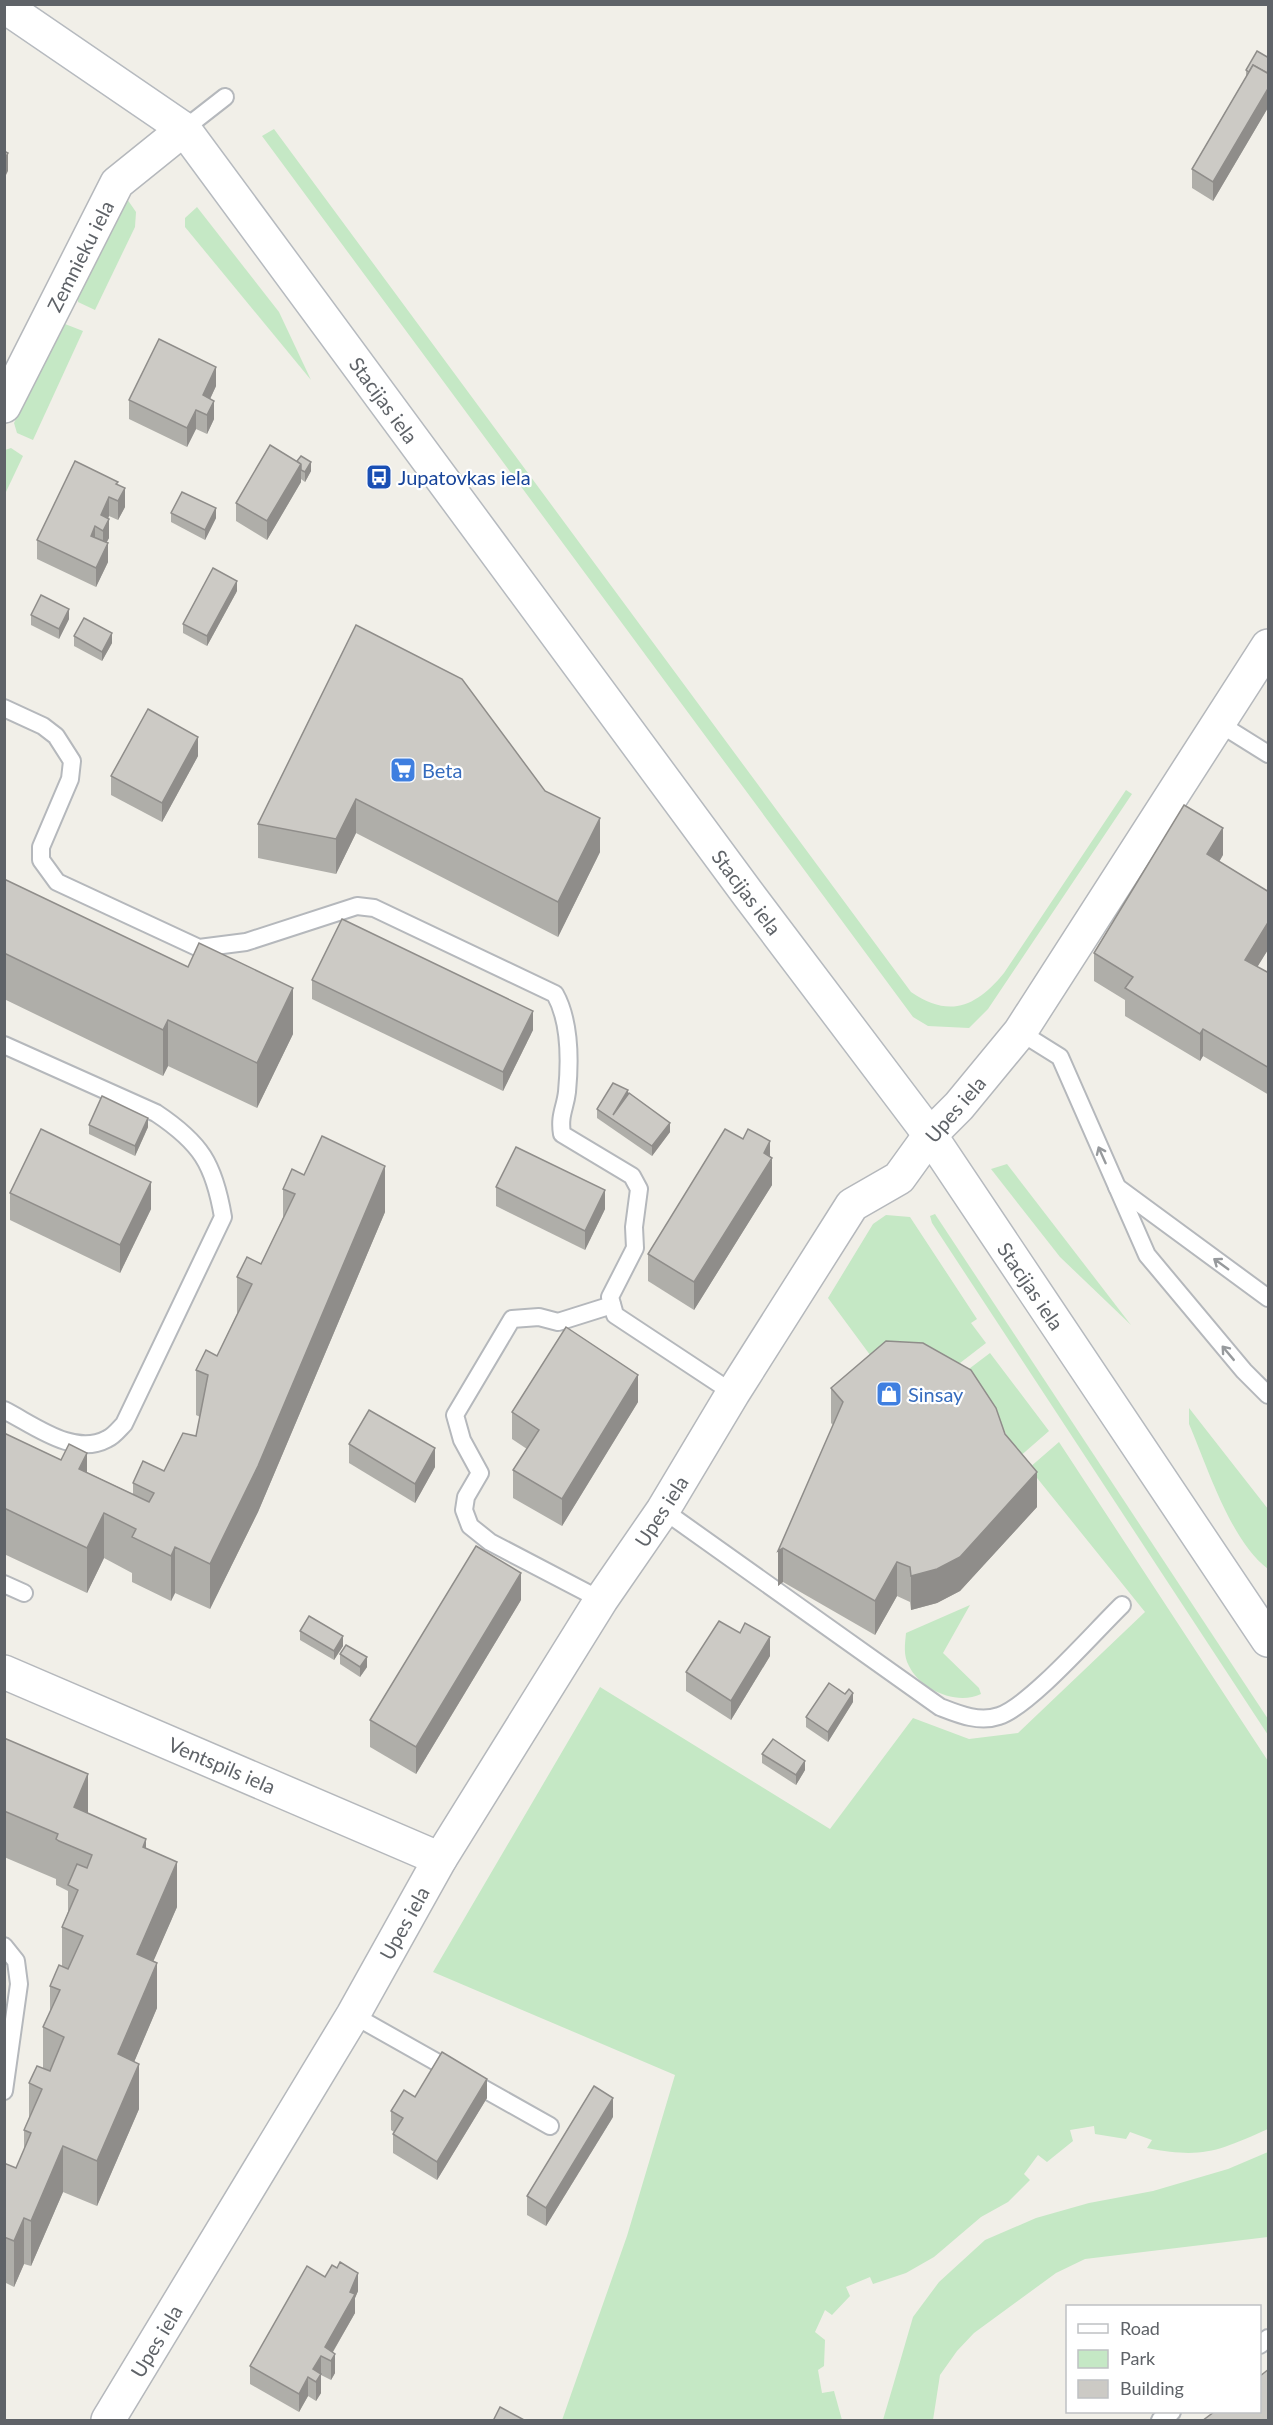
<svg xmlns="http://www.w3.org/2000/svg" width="1273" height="2425" font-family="Lato,sans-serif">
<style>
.green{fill:#c5e8c5}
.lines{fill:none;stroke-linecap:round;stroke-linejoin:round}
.service-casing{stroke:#b5b8bc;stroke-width:20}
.minor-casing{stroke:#b5b8bc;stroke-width:36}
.secondary-casing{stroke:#b6babf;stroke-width:36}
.service{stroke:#fff;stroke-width:16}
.minor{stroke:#fff;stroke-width:33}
.secondary{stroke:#fff;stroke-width:33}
.wall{fill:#afaea9}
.shaded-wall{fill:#8f8d8a}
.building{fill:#cccac5;stroke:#8f8d8a;stroke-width:1.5}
.oneway{stroke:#979a9d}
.labels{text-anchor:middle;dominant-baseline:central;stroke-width:4.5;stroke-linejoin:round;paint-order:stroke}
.street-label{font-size:20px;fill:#5f6368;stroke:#fff}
.transit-label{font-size:20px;fill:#164399;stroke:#fff;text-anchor:start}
.shop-label{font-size:20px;fill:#366cbe;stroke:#fff;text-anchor:start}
</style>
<rect width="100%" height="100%" fill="#f1efe8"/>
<g class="green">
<path d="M274 129 911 992C950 1019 977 1006 1004 973L1126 790 1132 794 988 1009 969 1028 928 1026 913 1017 262 136Z"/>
<path d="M127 199 136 212 135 227 95 310 78 302V292Z"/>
<path d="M197 207 279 312 311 380 185 227V218Z"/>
<path d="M65 324 83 331 33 440 17 433 14 423 58 331Z"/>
<path d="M11 448 23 456 5 494V450Z"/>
<path d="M1007 1164 1131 1325 1060 1257 991 1169Z"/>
<path d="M935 1214 1268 1719V1735L932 1223 930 1216Z"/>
<path d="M886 1215 910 1217 977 1319 971 1323 986 1343 947 1373 876 1363 828 1298 873 1224Z"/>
<path d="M990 1353 1049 1431 1018 1458 999 1420 957 1378Z"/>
<path d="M1189 1408 1268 1509V1569C1230 1540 1208 1468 1189 1424Z"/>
<path d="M1059 1442 1268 1761V2129C1218 2151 1203 2159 1147 2148L1152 2140 1130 2132 1126 2139 1095 2134 1094 2126 1070 2130 1073 2141 1047 2162 1038 2155 1024 2174 1030 2180 1008 2202 981 2217 934 2257 906 2273 873 2284 870 2277 846 2287 850 2296 832 2315 825 2310 815 2332 825 2340 824 2366 818 2370 822 2393 834 2391 842 2420H562L627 2236 675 2075 433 1972 600 1687 830 1829 913 1718 969 1739 1018 1733 1145 1612 1029 1468Z"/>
<path d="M970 1605 943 1653 979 1688 981 1694C956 1706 920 1689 909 1666 903 1655 905 1644 906 1633Z"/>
<path d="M1268 2152V2237L1085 2259 1056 2273 974 2333 957 2351 940 2375 933 2420H883L913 2317 939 2282 985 2240 1036 2218 1089 2203 1153 2191 1228 2169Z"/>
</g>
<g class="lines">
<g class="service-casing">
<g id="service">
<path d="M184 129 225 97"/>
<path d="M4 708 43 726 56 736 72 761 70 779 41 847V860L57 882 199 948 246 942 357 906 374 908 555 994C570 1021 570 1061 567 1092 565 1109 559 1115 562 1134L632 1176 639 1189 634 1227 635 1248 610 1297 615 1315 733 1393"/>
<path d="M1220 724 1268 754"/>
<path d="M1020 1032 1060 1057 1147 1255 1244 1371 1268 1395"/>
<path d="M4 1045 156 1113C201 1143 214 1164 223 1217L124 1424C119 1429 114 1436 107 1439 74 1457 34 1425 4 1410"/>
<path d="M1117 1187 1268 1298"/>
<path d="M663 1510 940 1707C958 1714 979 1723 999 1716 1030 1706 1095 1631 1122 1605"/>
<path d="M4 1584 24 1593"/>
<path d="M601 1600 490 1542 470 1526 464 1510 466 1497 480 1473 462 1440 455 1415 512 1319 539 1317 558 1322 612 1305"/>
<path d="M4 1946 16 1961 19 1984 4 2091"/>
<path d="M353 2015 550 2126"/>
<path d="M1260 2345 1268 2338"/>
<path d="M1160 2420 1172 2412"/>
</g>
</g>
<g class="minor-casing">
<g id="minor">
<path d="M4 406 117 183 184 129"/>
<path d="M4 1672 440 1859"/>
<path d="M108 2420 353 2015 440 1859 601 1600 663 1510 733 1393 852 1205 899 1178 930 1135 959 1106 1020 1032 1268 646"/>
</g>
</g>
<g class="secondary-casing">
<path id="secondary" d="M4 6 184 129 748 894 930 1135 1268 1640"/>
</g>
<use href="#service" class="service"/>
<use href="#minor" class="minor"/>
<use href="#secondary" class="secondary"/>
</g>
<g class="wall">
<path d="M1269 58V106L1213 201 1192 188V169L1246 77V70Z"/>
<path d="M216 386 210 399 214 419 207 434 196 429 187 447 129 419V400Z"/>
<path d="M270 445 311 471 305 482 301 479V482L267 540 236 521V503Z"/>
<path d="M118 485 125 507 118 520 109 516 108 519 109 538 106 543 108 562 96 587 37 559V540Z"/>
<path d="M171 513 216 518 205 540 171 522Z"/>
<path d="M237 591 207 646 183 633V624Z"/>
<path d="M31 615 69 619 59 639 31 625Z"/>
<path d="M356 625 545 791 600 852 558 937 356 833 336 874 258 858V824Z"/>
<path d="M74 636 112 643 102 661 74 646Z"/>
<path d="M198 756 162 822 111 795V776Z"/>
<path d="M1223 855 1219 862 1269 892V948L1257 967 1269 973V1095L1203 1056 1200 1061 1125 1016V1000L1094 981V953Z"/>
<path d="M4 879 293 1034 257 1108 168 1066 163 1076 4 999Z"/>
<path d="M312 980 533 1030 503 1091 312 999Z"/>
<path d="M628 1095 670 1132 652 1156 597 1118V1109Z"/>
<path d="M1269 1124V1153H1268V1126Z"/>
<path d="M89 1125 148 1127 135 1156 89 1134Z"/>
<path d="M770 1156 772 1185 694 1310 648 1281V1254Z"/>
<path d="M496 1187 605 1209 585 1250 496 1206Z"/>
<path d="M283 1189 385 1212 258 1512 210 1609 175 1593 171 1601 132 1582V1573L104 1558 87 1593 4 1554V1433L133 1494V1483L164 1471 196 1436 200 1417 196 1415V1370L217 1356 237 1314V1277L261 1264 283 1218Z"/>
<path d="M10 1193 151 1209 120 1273 10 1220Z"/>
<path d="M831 1388 1005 1434 1037 1507 960 1591 937 1603 911 1610 910 1602 897 1596 875 1635 783 1582 778 1586V1551L833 1425 831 1423Z"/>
<path d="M638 1402 562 1526 513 1498V1470L527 1449 512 1439V1412Z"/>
<path d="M349 1444 435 1467 415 1503 349 1463Z"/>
<path d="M521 1600 416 1774 370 1747V1720Z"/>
<path d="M300 1631 343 1646 334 1660 300 1640Z"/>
<path d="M340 1654 367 1667 360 1677 340 1664Z"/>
<path d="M770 1656 731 1720 686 1691V1672Z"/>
<path d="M853 1702 828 1742 806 1727V1717Z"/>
<path d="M4 1738 88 1813 146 1848 177 1907 153 1961 157 2008 134 2062 139 2109 97 2206 63 2192 31 2266 24 2264 14 2287 4 2282V2163L16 2168 24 2150V2130L29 2118V2083L43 2068V2027L50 2012V1986L62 1966V1927L68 1912V1891L56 1885V1879L4 1857Z"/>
<path d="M762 1754 805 1770 796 1785 762 1763Z"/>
<path d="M415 2097 487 2098 437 2180 393 2153V2134L394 2132 391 2130V2111Z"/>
<path d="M613 2117 546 2226 527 2215V2196Z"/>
<path d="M337 2268 358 2291 355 2298V2313L333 2352 335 2373 331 2380 321 2375V2393L316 2401 308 2396 299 2412 250 2384V2366L325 2277Z"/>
</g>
<g class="shaded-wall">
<path d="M1269 87V106L1213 201V182Z"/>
<path d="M8 153V171L4 179V160Z"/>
<path d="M216 367V386L203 414V395Z"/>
<path d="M214 401V419L207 434V415Z"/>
<path d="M196 410V429L187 447V428Z"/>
<path d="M311 462V471L305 482V472Z"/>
<path d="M301 464V482L267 540V521Z"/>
<path d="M125 488V507L118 520V501Z"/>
<path d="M109 497V516L103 530 101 515Z"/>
<path d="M216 508V518L205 540V530Z"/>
<path d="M109 519V538L103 549V531Z"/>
<path d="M95 526V545L91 536Z"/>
<path d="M108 543V562L96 587V568Z"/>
<path d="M237 581V591L207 646V636Z"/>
<path d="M69 609V619L59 639V629Z"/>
<path d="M112 633V643L102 661V652Z"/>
<path d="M198 737V756L162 822V803Z"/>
<path d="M356 799V833L336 874V839Z"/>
<path d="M600 818V852L558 937V902Z"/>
<path d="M1223 828V855L1207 881V854Z"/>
<path d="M1269 921V948L1245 987V960Z"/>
<path d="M293 988V1034L257 1108V1063Z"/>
<path d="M533 1011V1030L503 1091V1072Z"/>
<path d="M168 1020V1066L163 1076V1030Z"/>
<path d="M1203 1029V1056L1200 1061V1034Z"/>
<path d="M628 1090V1100L613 1115Z"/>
<path d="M148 1118V1127L135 1156V1146Z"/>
<path d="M670 1123V1132L652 1156V1146Z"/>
<path d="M770 1141V1162L772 1158V1185L694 1310V1282Z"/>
<path d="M385 1166V1212L258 1512 210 1609V1564Z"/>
<path d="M151 1182V1209L120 1273V1245Z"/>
<path d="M605 1190V1209L585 1250V1231Z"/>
<path d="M638 1375V1402L562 1526V1499Z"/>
<path d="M435 1448V1467L415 1503V1484Z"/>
<path d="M87 1453V1498L79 1469Z"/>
<path d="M1037 1472V1507L960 1591 937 1603 911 1610V1576Z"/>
<path d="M104 1513V1558L87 1593V1548Z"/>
<path d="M175 1547V1593L171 1601V1556Z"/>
<path d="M783 1548V1582L778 1586V1551Z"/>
<path d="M897 1562V1596L875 1635V1601Z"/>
<path d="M521 1573V1600L416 1774V1747Z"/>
<path d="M343 1636V1646L334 1660V1651Z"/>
<path d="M770 1637V1656L731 1720V1701Z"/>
<path d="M367 1657V1667L360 1677V1667Z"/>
<path d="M853 1693V1702L828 1742V1732Z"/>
<path d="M805 1761V1770L796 1785V1775Z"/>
<path d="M88 1774V1820L74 1807Z"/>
<path d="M146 1839V1884L143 1847Z"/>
<path d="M177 1862V1907L137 1999V1954Z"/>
<path d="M157 1963V2008L118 2100V2054Z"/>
<path d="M139 2064V2109L97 2206V2161Z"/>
<path d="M487 2079V2098L437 2180V2162Z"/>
<path d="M613 2098V2117L546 2226V2208Z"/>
<path d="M63 2146V2192L31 2266V2221Z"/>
<path d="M24 2218V2264L14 2287V2241Z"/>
<path d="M358 2273V2291L355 2298V2313L328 2360 325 2347Z"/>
<path d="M335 2354V2373L331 2380V2361Z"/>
<path d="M321 2356V2375L313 2369Z"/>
<path d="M321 2374V2393L316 2401V2382Z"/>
<path d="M308 2377V2396L299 2412V2394Z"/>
</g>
<g class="building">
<path d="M1257 51 1269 58V74L1253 65 1249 72 1246 70Z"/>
<path d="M1253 65 1269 74V87L1213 182 1192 169Z"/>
<path d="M4 151 8 153 4 160Z"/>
<path d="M159 339 216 367 203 395 214 401 207 415 196 410 187 428 129 400Z"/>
<path d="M270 445 301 464 267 521 236 503Z"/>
<path d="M301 456 311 462 305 472 301 470V464L297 461Z"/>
<path d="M75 461 118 482 116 484 125 488 118 501 109 497 101 515 109 519 103 531 95 526 91 536 108 543 96 568 37 540Z"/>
<path d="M182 492 216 508 205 530 171 513Z"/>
<path d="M213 568 237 581 207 636 183 624Z"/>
<path d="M41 595 69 609 59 629 31 615Z"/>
<path d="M84 618 112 633 102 652 74 636Z"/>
<path d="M356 625 462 679 545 791 600 818 558 902 356 799 336 839 258 824Z"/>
<path d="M148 709 198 737 162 803 111 776Z"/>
<path d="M1184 805 1223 828 1207 854 1269 892V921L1245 960 1269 973V1068L1203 1029 1200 1034 1125 988 1133 977 1094 953Z"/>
<path d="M4 879 188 967 199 943 293 988 257 1063 168 1020 163 1030 4 953Z"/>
<path d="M342 919 533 1011 503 1072 312 980Z"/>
<path d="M613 1083 628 1090 613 1115 629 1093 670 1123 652 1146 597 1109Z"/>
<path d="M102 1096 148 1118 135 1146 89 1125Z"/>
<path d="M41 1129 151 1182 120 1245 10 1193Z"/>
<path d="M725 1129 743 1139 748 1129 770 1141 764 1153 772 1158 694 1282 648 1254Z"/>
<path d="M322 1136 385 1166 258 1466 210 1564 175 1547 171 1556 132 1537 136 1529 104 1513 87 1548 4 1508V1433L61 1460 69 1444 87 1453 79 1469 149 1502 154 1493 133 1483 143 1461 164 1471 183 1433 196 1436 208 1375 196 1370 206 1350 217 1356 252 1284 237 1277 247 1257 261 1264 295 1194 283 1189 292 1169 304 1175Z"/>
<path d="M516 1147 605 1190 585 1231 496 1187Z"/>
<path d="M566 1327 638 1375 562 1499 513 1470 539 1430 512 1412Z"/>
<path d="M886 1341 923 1343 971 1370 996 1408 1005 1434 1037 1472 960 1557 937 1569 911 1576 910 1567 897 1562 875 1601 783 1548 778 1551 843 1402 831 1388Z"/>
<path d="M369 1410 435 1448 415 1484 349 1444Z"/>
<path d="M476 1546 521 1573 416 1747 370 1720Z"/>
<path d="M309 1616 343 1636 334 1651 300 1631Z"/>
<path d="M719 1621 740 1633 745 1623 770 1637 731 1701 686 1672Z"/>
<path d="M346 1645 367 1657 360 1667 340 1654Z"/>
<path d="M829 1683 845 1694 849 1689 853 1693 828 1732 806 1717Z"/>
<path d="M4 1738 88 1774 74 1807 146 1839 143 1847 177 1862 137 1954 157 1963 118 2054 139 2064 97 2161 63 2146 31 2221 24 2218 14 2241 4 2237V2163L16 2168 31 2133 24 2130 42 2089 29 2083 37 2066 50 2071 64 2037 43 2027 60 1990 50 1986 59 1965 68 1969 83 1936 62 1927 78 1890 68 1885 77 1864 87 1868 92 1855 59 1841 56 1839 58 1834 4 1811Z"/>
<path d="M773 1739 805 1761 796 1775 762 1754Z"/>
<path d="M442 2052 487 2079 437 2162 393 2134 403 2118 391 2111 404 2090 415 2097Z"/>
<path d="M594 2086 613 2098 546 2208 527 2196Z"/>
<path d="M340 2262 358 2273 350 2292 355 2294 325 2347 335 2354 331 2361 321 2356 313 2369 321 2374 316 2382 308 2377 299 2394 250 2366 307 2266 325 2277 332 2265 337 2268Z"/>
<path d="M1269 2369V2421H1202L1214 2412H1260V2376Z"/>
<path d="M500 2407 526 2421H493Z"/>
</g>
<defs><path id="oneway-shaft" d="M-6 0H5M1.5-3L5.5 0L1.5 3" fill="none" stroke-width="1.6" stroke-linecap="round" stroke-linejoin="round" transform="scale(1.5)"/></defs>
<g class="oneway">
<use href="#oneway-shaft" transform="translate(1102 1155) rotate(-114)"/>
<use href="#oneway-shaft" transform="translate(1221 1264) rotate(-144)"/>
<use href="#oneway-shaft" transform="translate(1228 1353) rotate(-130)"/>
</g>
<defs>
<g id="bus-square" transform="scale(1.35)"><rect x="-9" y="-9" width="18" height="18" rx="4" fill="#1a4fb4" stroke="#fff"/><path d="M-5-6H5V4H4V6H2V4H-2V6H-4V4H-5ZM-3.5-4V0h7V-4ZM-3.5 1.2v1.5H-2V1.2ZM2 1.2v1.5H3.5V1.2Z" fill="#fff"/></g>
<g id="supermarket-square" transform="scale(1.35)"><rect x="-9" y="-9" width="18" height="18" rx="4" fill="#3f7fe0" stroke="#fff"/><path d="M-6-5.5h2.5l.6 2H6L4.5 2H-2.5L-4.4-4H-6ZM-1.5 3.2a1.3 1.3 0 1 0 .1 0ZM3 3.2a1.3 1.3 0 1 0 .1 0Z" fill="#fff"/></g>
<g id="shop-square" transform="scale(1.35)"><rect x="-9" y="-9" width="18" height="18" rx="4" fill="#3f7fe0" stroke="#fff"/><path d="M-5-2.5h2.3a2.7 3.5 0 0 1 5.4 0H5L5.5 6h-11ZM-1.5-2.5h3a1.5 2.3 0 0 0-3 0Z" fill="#fff"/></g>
</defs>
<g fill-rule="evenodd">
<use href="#bus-square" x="379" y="477"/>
<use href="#supermarket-square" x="403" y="770"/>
<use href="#shop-square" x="889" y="1394"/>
</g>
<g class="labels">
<g class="street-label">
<text transform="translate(80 256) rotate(-63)">Zemnieku iela</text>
<text transform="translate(384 400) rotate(54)">Stacijas iela</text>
<text transform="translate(747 892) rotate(53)">Stacijas iela</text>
<text transform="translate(955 1109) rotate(-49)">Upes iela</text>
<text transform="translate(1031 1286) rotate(56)">Stacijas iela</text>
<text transform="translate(661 1511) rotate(-57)">Upes iela</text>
<text transform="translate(222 1765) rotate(23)">Ventspils iela</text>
<text transform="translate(404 1923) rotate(-61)">Upes iela</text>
<text transform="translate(156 2341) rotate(-59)">Upes iela</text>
</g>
<g class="transit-label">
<text x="398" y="477">Jupatovkas iela</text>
</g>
<g class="shop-label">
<text x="422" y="770">Beta</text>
<text x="908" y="1394">Sinsay</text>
</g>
</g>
<rect width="1273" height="2425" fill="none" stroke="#5f6368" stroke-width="12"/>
<rect x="1066" y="2305" width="195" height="108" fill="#ffffff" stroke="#bfc1c3" stroke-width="1.5"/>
<rect x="1078" y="2324" width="30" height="9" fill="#ffffff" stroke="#bfc1c3" stroke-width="1.5"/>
<text x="1120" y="2335" font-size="18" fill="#5f6368">Road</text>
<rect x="1078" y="2350" width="30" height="18" fill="#c5e8c5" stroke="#bfc1c3" stroke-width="1.5"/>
<text x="1120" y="2365" font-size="18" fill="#5f6368">Park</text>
<rect x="1078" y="2380" width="30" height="18" fill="#cccac5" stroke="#bfc1c3" stroke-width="1.5"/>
<text x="1120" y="2395" font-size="18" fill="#5f6368">Building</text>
</svg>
